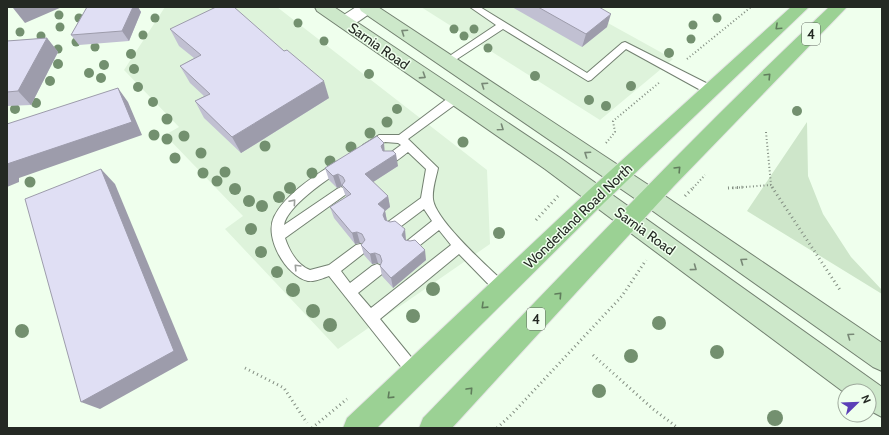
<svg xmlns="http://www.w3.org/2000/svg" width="889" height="435" font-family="Cabin,sans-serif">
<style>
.built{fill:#def3db}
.green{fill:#cee6ca}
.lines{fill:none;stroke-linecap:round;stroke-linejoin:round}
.lane-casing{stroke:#738171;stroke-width:2}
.street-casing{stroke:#738171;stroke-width:2}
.secondary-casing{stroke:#738171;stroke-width:2}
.primary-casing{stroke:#e5e5e5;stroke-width:2}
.path-far1{stroke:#838e82;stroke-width:2;stroke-dasharray:1 2.5;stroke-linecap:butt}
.path{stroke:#838e82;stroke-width:3;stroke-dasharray:1 3.5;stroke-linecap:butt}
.lane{fill:#fff;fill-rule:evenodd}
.street{fill:#fff;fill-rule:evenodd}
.secondary{fill:#cde8ca;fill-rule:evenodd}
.primary{fill:#9bd194;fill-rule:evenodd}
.tree{fill:#73906f}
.wall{fill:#c1c0d2}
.shaded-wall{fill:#9d9cab}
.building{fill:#e0dff4;stroke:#9d9cab}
.oneway{stroke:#607d5c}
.oneway2{stroke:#788876}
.oneway3{stroke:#9c9f9c}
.labels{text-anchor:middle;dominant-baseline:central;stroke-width:3;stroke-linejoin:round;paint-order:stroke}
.shield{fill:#efffed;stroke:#616960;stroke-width:1}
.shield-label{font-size:13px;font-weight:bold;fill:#242923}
.street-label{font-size:14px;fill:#242923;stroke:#efffed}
</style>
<rect width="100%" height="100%" fill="#efffed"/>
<g class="built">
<path d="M165 7H277L487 170 490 244 338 349 225 229 243 216 165 135 179 127 124 70Z"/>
<path d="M421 7H579L673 59 600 120Z"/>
</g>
<path class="green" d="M807 122 808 176 823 214 851 257 882 290V294L747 211Z"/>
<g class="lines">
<g class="lane-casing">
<g id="lane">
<path d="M470 7H480L587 73 622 43 625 42 714 87 715 90 714 93H706L626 49 591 80 588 81 503 29 451 63H445L443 61 445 59 496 25Z"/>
<path d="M456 94 460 95 461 98 460 101 408 139 438 168C436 178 432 189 433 199 435 220 490 269 507 285L509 289 507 293 502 295 497 293 459 254 380 319 420 368 422 373 420 378 415 380 410 378 329 276C323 278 315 282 308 281 286 276 264 238 274 217 285 194 316 175 336 162L340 161 344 162 346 165 344 168C328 179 287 206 284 225L337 189 341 187 345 189 347 192 345 195 285 238C289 250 297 265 310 270L329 265 356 245 360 244 364 245 366 249 364 253 341 271 350 283 372 266 377 264 382 266 383 270 382 274 358 293 371 308 451 245 439 230 415 249 411 250 407 249 405 245 407 241 432 221 424 209 396 230 392 231 388 230 386 226 388 222 421 198 426 169 408 152C401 157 394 165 386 162L384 159 386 156 401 145 398 143 385 142 367 152 363 151 362 148 363 145 379 135H399L452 95Z"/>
</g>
</g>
<g class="street-casing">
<path id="street" d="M356 7H375L373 11C363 18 352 29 339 26L337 22 339 18Z"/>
</g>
<g class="secondary-casing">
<g id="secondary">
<path d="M315 7H334L559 157 882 387V417L869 410V391H845V393L545 169 317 11Z"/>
<path d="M359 7H378L659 192 882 343V371L873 367 643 204 361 11Z"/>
</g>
</g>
<g class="primary-casing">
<g id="primary">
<path d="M791 7H809L605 202 377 428H343L347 418 589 190Z"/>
<path d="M829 7H847L674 186 452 428H419L423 418C557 280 689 139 829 7Z"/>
</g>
</g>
<g class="path-far1">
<path d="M687 59 751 7"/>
<path d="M766 132 771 185 773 188"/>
<path d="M606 143 615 132 613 121 660 82"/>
<path d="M693 188 705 175"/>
<path d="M732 188 771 185"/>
</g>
<g class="path">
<path d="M772 187 840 290"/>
<path d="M728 188 746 187"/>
<path d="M685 196 694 187"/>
<path d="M536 220 560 194"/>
<path d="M593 355 653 409 678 428"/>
<path d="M245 368 284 388 307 423"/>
<path d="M312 428 347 399"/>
<path d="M497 428 511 415 622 296 646 260"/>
</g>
<use href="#lane" class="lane"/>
<use href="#street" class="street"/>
<use href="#secondary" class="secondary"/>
<use href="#primary" class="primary"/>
</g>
<g class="tree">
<circle cx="59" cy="15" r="4.5"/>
<circle cx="79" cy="18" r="4.5"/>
<circle cx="155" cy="18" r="4.5"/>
<circle cx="717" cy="18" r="4.5"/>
<circle cx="298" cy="23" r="4.5"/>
<circle cx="693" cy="25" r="4.5"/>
<circle cx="60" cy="27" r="4.5"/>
<circle cx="454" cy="29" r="4.5"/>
<circle cx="474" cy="29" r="4.5"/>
<circle cx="20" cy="32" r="4.5"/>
<circle cx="143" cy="35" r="4.5"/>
<circle cx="41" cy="36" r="4.5"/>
<circle cx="464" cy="36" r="4.5"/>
<circle cx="691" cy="39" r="4.5"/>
<circle cx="324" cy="41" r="4.5"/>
<circle cx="76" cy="42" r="4.5"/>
<circle cx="95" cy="47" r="4.5"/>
<circle cx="488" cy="48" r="4.5"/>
<circle cx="58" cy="49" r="4.5"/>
<circle cx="669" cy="53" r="5"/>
<circle cx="131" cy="54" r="5"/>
<circle cx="58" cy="64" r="5"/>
<circle cx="104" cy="65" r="5"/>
<circle cx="134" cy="69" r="5"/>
<circle cx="89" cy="73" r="5"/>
<circle cx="369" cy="74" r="5"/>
<circle cx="535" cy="76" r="5"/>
<circle cx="101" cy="78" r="5"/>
<circle cx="50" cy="81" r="5"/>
<circle cx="631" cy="86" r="5"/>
<circle cx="138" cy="87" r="5"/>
<circle cx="589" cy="100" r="5"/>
<circle cx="153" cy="102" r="5"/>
<circle cx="36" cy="103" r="5"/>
<circle cx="606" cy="106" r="5"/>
<circle cx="15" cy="109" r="5"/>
<circle cx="397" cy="109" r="5"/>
<circle cx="797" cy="111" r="5"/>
<circle cx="167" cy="119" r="5.5"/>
<circle cx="387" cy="122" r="5.5"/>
<circle cx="370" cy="133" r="5.5"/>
<circle cx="154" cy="135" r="5.5"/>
<circle cx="184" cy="136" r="5.5"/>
<circle cx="167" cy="139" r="5.5"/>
<circle cx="463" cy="142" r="5.5"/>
<circle cx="265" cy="146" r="5.5"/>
<circle cx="351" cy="147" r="5.5"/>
<circle cx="201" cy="153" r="5.5"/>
<circle cx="175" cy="158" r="5.5"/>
<circle cx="330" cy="161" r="5.5"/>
<circle cx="225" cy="172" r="5.5"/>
<circle cx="203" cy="173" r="5.5"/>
<circle cx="312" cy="173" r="5.5"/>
<circle cx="217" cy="181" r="5.5"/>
<circle cx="30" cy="182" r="5.5"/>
<circle cx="290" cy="188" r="6"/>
<circle cx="235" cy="189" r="6"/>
<circle cx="279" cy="197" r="6"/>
<circle cx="249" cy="201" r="6"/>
<circle cx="262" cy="206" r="6"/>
<circle cx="251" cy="229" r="6"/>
<circle cx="499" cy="233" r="6"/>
<circle cx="261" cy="252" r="6"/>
<circle cx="277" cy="272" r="6"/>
<circle cx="433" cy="289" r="7"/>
<circle cx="293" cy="290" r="7"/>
<circle cx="313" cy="311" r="7"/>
<circle cx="413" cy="316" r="7"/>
<circle cx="659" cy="323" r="7"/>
<circle cx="330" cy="325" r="7"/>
<circle cx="22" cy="331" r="7"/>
<circle cx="717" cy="352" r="7"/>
<circle cx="631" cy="356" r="7"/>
<circle cx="599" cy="391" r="7"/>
<circle cx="775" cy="418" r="8"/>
</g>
<g class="wall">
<path d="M87 7H138L141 12 129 41 79 45 71 35Z"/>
<path d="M512 7H599L607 27 582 47Z"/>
<path d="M170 29 329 98 241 153 204 118 195 101 204 96 190 83 180 66 194 58 179 46Z"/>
<path d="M47 38 58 52 31 105 7 106V41Z"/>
<path d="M385 151 398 166 373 182 388 196 390 207 385 211 387 221 426 260 393 288 382 276 380 266 381 264 378 263 372 264 364 255 361 245 362 243H360L355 244 334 218 330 207 346 197 342 186 337 188 329 180 325 168Z"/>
</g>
<g class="shaded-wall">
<path d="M16 7H62L25 23 13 8Z"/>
<path d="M133 7H138L141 12 129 41 122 31Z"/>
<path d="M611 14 607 27 582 47 586 34Z"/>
<path d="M47 38 58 52 31 105 18 91Z"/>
<path d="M324 81 329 98 241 153 232 137Z"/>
<path d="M118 88 128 102 142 135 19 178V182L7 187V164Z"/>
<path d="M384 143 385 155 383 158 381 146Z"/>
<path d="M396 154 398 166 367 186 365 174Z"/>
<path d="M101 169 115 184 188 360 100 409 81 402Z"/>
<path d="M338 174 342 186 337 188 333 176Z"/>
<path d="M388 196 390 207 385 211 387 221 385 225 378 204Z"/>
<path d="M405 229 406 240 404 246 402 235Z"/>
<path d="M357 232 360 243 355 244 352 233Z"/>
<path d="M425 250 426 260 393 288 391 278Z"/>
<path d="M375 253 378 263 372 264 370 254Z"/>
</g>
<g class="building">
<path d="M87 7H133L122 31 71 35Z"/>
<path d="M216 7H234L284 51 287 50 324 81 232 137 195 101 210 94 180 66 201 55 170 29Z"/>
<path d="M538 7H599L611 14 586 34Z"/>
<path d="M47 38 18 91 7 92V41Z"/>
<path d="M118 88 132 122 7 164V124Z"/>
<path d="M377 136 384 143 381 146 383 151H393L396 154 365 174 388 196 378 204 385 210 383 215 385 220 390 222 395 221 405 229 402 235 405 240 410 241 415 240 425 250 391 278 380 266 382 261 380 255 375 253 370 254 361 245 365 240 362 234 357 232 352 233 330 207 351 194 342 185 345 181 343 177 338 174 333 176 325 168Z"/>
<path d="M101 169 174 351 81 402 25 199Z"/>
</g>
<defs><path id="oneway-chevron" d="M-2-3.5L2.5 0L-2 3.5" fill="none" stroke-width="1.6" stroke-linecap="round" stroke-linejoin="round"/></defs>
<g class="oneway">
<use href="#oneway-chevron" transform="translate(778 27) rotate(137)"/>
<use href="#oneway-chevron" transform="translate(768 76) rotate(-46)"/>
<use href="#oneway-chevron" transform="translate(678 169) rotate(-46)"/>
<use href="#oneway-chevron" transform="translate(559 295) rotate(-47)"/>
<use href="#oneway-chevron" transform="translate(484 306) rotate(136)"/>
<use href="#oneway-chevron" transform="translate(470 390) rotate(-47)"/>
<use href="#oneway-chevron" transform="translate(390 396) rotate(136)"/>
</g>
<g class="oneway2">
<use href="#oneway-chevron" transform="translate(404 32) rotate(-146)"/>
<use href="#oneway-chevron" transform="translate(423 76) rotate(33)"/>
<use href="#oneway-chevron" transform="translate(484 85) rotate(-146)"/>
<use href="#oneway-chevron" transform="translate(501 128) rotate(35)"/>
<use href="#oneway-chevron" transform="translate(587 154) rotate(-146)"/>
<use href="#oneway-chevron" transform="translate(743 261) rotate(-145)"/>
<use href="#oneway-chevron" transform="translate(694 268) rotate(36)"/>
<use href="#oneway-chevron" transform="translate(850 336) rotate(-145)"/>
</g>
<g class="oneway3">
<use href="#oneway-chevron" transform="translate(293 202) rotate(-49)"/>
<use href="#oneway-chevron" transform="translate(297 267) rotate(-134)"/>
</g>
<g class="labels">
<g class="shield">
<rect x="802" y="23" width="18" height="22" rx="3"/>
<rect x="527" y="308" width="18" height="22" rx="3"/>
</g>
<g class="shield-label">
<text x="811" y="34">4</text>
<text x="536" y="319">4</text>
</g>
<g class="street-label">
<text transform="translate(379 46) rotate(35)">Sarnia Road</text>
<text transform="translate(578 216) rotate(-44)">Wonderland Road North</text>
<text transform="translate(645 231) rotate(36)">Sarnia Road</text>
</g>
</g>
<rect width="889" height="435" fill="none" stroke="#242923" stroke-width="16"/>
<g transform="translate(857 403) rotate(67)"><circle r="19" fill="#efffed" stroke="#9ea99c"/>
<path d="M0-3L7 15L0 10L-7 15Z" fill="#5b3fb7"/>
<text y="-6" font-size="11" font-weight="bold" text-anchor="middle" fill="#242923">N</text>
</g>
</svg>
